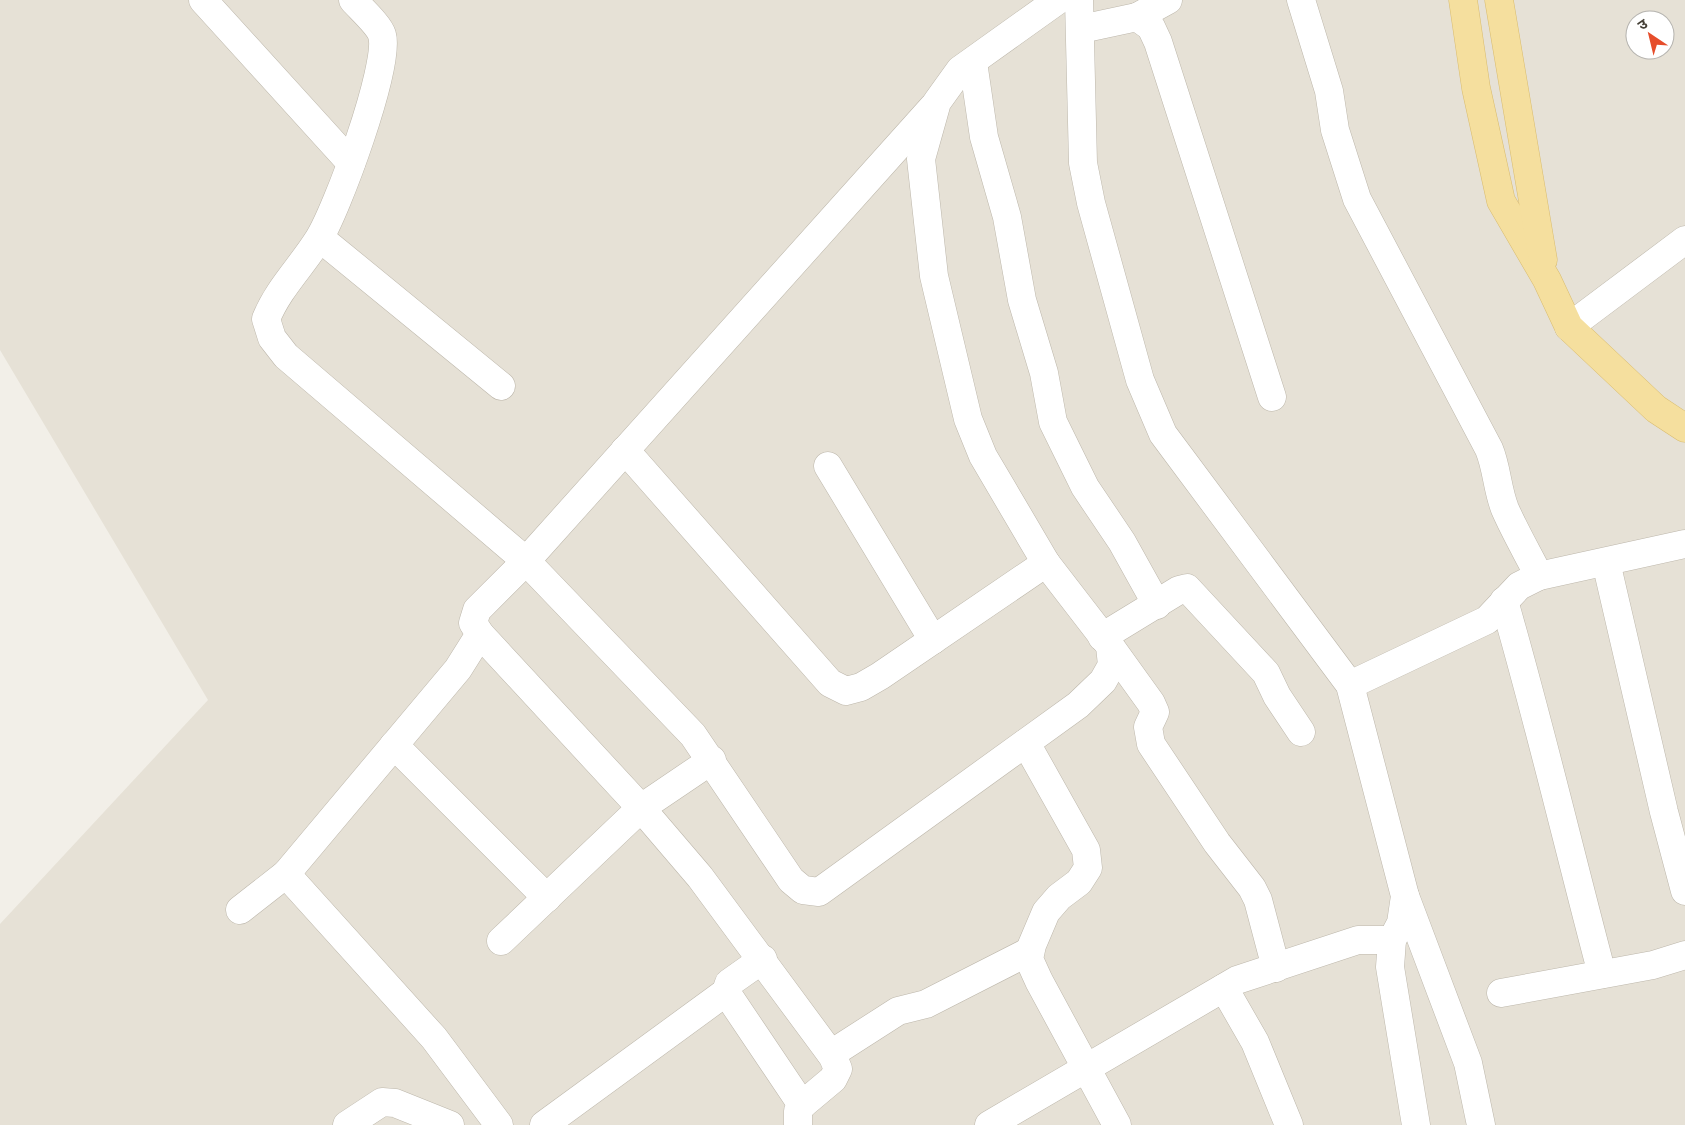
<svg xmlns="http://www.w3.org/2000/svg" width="1685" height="1125" font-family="Karla,'Noto Sans Devanagari',sans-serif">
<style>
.residential{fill:#e6e1d6;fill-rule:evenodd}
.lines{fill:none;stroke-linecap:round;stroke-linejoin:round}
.minor-casing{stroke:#bdb7ab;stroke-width:29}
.tertiary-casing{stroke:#bdb7ab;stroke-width:29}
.primary-casing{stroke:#d9bc6f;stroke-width:29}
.minor{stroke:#fff;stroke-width:28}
.tertiary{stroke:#fff;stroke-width:28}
.primary{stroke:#f5df9e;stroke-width:28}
</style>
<rect width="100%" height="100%" fill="#f2efe8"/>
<path class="residential" d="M0 0H1685V1125H0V924L208 700 0 350ZM1635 20H1665V50H1635Z"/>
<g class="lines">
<g class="minor-casing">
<g id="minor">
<path d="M203 0 351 163"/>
<path d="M353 0C360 8 379 25 382 35 391 64 336 213 318 240 301 267 278 289 266 319L272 338 286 356 526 561 693 735 791 880 803 890 819 892 1078 705 1103 681 1112 665 1110 646 1046 563 983 456 968 419 934 276 921 159 937 102 960 70 1058 0"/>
<path d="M1301 0 1329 91 1335 130 1357 199 1489 449C1497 468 1497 489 1505 509 1515 532 1528 554 1539 576"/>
<path d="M1137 17 1168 0"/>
<path d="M1081 29 1137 17 1151 27 1158 42 1272 397"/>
<path d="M973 62 984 137 1007 217 1022 300 1044 373 1053 422 1085 487 1122 542 1157 605"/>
<path d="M320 238 501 386"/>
<path d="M1569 327 1685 240"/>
<path d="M625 450 830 683 846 691 861 687 880 676 1046 563"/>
<path d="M828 466 933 640"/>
<path d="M1606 562 1664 812 1685 891"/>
<path d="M1504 601C1540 725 1569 850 1602 974"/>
<path d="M1102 637 1179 590 1187 588 1266 673 1277 696 1301 732"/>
<path d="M1110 646 1151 703 1155 712 1148 727 1151 744 1217 843 1252 888 1258 900 1276 968"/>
<path d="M1350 685 1487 620 1519 586 1539 576 1685 544"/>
<path d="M1026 743 1086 850 1088 868 1079 882 1059 897 1046 912 1032 945 1029 959 1039 981 1117 1125"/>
<path d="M394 745 547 898"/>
<path d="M286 874 434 1038 499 1125"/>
<path d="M1405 896 1468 1063 1481 1125"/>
<path d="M240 910 286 874 458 669 480 634"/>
<path d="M501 941 641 808 712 760"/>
<path d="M763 959 729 983 726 992 802 1105"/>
<path d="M1224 988 1255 1042 1289 1125"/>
<path d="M1501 993 1653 965 1685 955"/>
<path d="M831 1054 898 1011 926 1004 1030 951"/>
<path d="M347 1125 382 1102 395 1103 450 1125"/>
<path d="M544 1125 726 992"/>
<path d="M798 1125V1111L802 1105 833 1079 838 1069 833 1057 700 877 641 808 480 634 473 623 477 610 526 561 933 107"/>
<path d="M989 1125 1237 980 1358 940H1392"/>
</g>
</g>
<g class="tertiary-casing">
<path id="tertiary" d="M1079 0 1083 163 1091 203 1140 380 1163 434 1350 685 1405 896 1401 923 1392 940 1390 967 1416 1125"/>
</g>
<g class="primary-casing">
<g id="primary">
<path d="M1463 0 1476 88 1501 201 1547 280 1569 327 1656 409 1685 428"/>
<path d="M1499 0 1543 260"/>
</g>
</g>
<use href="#minor" class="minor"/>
<use href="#tertiary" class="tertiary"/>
<use href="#primary" class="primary"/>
</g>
<g transform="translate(1650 35) rotate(325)"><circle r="24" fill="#ffffff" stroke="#b5b3af"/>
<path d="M0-4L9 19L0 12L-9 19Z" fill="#e64d2b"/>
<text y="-8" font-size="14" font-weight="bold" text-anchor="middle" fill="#454037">उ</text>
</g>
</svg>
